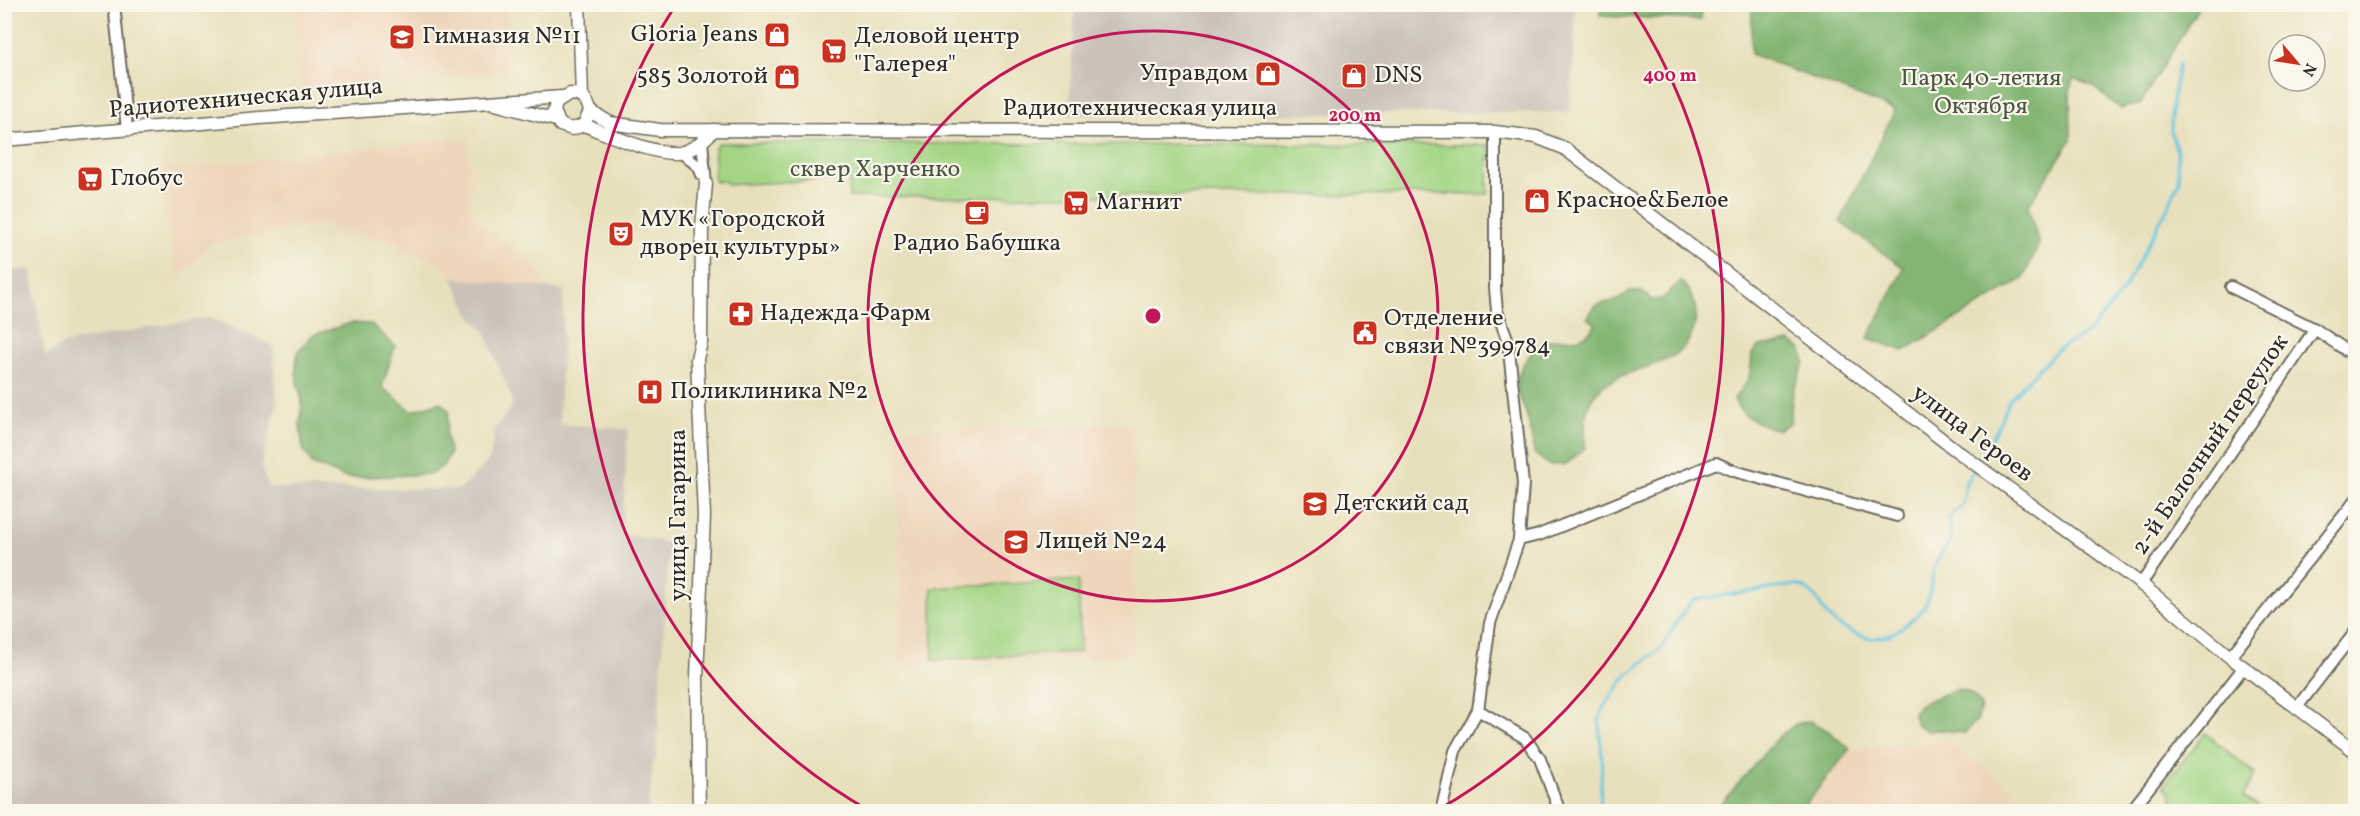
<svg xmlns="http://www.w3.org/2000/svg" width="2360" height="816" font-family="Vollkorn,serif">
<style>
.built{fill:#eed6bb}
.industrial{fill:#ccc2b9}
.green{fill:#a3d584;stroke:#678058;stroke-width:1.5}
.forest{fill:#82b672;stroke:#56704e;stroke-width:1.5}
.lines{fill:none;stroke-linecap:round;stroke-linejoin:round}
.stream{stroke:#62c5e0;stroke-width:3}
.minor-casing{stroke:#6d6a5e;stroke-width:14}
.tertiary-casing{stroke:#6d6a5e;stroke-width:15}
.minor{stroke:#fff;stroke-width:10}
.tertiary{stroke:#fff;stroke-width:12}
.ring{fill:none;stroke:#c2185b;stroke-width:3}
.labels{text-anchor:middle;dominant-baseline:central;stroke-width:4.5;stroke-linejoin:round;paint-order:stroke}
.poi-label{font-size:24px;fill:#2b2b2b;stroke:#fbf7ec;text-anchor:start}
.park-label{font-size:24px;fill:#495641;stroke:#fbf7ec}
.street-label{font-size:24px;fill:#2b2b2b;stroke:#fbf7ec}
.centre{fill:#c2185b;stroke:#fbf7ec;stroke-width:3}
.ring-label{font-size:18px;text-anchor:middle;font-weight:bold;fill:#c2185b;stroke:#fbf7ec;stroke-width:4.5;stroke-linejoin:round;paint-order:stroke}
</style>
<rect width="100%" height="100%" fill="#fbf7ec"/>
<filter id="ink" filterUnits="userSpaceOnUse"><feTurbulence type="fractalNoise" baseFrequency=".0167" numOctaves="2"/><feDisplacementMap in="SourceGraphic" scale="12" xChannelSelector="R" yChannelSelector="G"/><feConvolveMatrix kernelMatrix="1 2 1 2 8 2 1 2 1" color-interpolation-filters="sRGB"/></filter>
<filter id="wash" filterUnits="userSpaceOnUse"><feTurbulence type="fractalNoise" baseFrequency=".008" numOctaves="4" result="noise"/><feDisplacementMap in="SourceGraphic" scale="24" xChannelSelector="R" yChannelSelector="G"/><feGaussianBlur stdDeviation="1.35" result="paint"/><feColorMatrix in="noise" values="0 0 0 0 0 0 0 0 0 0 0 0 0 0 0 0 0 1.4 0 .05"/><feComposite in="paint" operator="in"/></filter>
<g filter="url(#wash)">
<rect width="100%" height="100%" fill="#e8e0bc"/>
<g class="built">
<path d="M294 5H506L509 70 301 91Z"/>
<path d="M468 138 472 211 488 230 537 266 544 287 452 277 441 266 390 241 331 229 321 223 210 244 178 279 157 170Z"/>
<path d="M1133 423 1135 655 899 665 897 430Z"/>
<path d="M1947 740 2040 811 1800 812 1850 749Z"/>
</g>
<g class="industrial">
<path d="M1075 5H1576L1570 112 1069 116Z"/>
<path d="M31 269 45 357 65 343 208 317 273 345 277 404 261 466 268 488 461 489 490 459 495 428 512 407V399L484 330 469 314 452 277 564 290 559 424 628 429 622 534 669 543 656 761 653 762 648 811H5L4 271Z"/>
</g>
<g class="green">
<path d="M718 143 1489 145 1488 194 849 197V179L726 185 725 181H714L715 148Z"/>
<path d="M1079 580 1080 652 933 660 932 588Z"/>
<path d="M2205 733 2255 774 2243 797 2258 806 2254 811H2174L2171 793 2164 785Z"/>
</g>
<g class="forest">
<path d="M1601 5H1701V20L1600 16Z"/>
<path d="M1752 5V4L2200 5 2141 103 2121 109 2092 86 2073 78 2070 90 2071 140 2028 206 2039 244 2023 279 1904 351 1868 338 1904 268 1840 222 1895 110 1751 54Z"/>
<path d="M1681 281C1692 294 1698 305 1695 323 1686 377 1617 359 1592 398 1583 412 1586 432 1585 448L1565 465H1549L1534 453C1532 441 1531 428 1527 416 1524 407 1517 395 1517 385 1516 379 1521 368 1524 363 1552 317 1574 358 1596 324L1587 318 1596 305 1618 300 1630 291 1642 292 1652 300 1662 299Z"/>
<path d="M351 323 371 324 395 346 382 387 412 411 441 402 449 411 446 434 450 453 443 466 431 474 347 478 312 464 303 449 300 426 302 400 297 382 296 365 298 351 313 335Z"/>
<path d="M1791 342 1802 350 1805 362 1793 391 1790 423 1778 430C1759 424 1742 419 1734 399 1750 377 1750 382 1752 354L1759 346Z"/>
<path d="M1955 689C1968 690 1974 694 1981 706L1978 719 1964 733 1940 730 1927 731 1916 724 1913 713 1920 704Z"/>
<path d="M1810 721 1830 732 1850 749 1800 811H1715L1778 737 1796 724Z"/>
</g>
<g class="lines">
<g class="stream">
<path d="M1978 462 1996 431 2009 400 2058 349 2088 333 2123 291 2169 205 2179 182 2177 152 2171 132V107L2179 64"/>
<path d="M1600 812 1602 758 1599 720 1603 708 1626 676 1662 647 1677 621 1693 600 1796 585C1823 593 1816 609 1834 622 1863 641 1881 645 1908 623 1914 618 1921 612 1925 606 1931 595 1931 579 1935 566 1938 556 1946 547 1952 539L1948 518 1963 504 1966 482 1975 468"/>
</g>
</g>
</g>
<g filter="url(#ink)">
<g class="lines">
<g class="minor-casing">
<g id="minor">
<path d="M114 4 127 129"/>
<path d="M702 142 706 184"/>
<path d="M682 153 699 167 702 175"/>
<path d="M2231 287 2315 329 2356 357"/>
<path d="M1519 540 1539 535 1716 463 1734 471 1897 516"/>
<path d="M2141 584 2315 329"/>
<path d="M2230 657 2356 500"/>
<path d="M2298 706 2356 631"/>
<path d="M1478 710 1525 738 1540 759 1560 812"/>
<path d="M1441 812 1455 751 1478 710 1490 623 1519 540 1523 484 1508 341 1497 311 1495 288V132"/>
<path d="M2130 812 2244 667"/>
</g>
</g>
<g class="tertiary-casing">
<g id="tertiary">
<path d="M579 4 582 97"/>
<path d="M495 104 556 120"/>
<path d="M590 111 584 125 572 129 560 125 554 111 556 103 570 94C581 94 588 100 590 111L610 123 660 130 1495 132 1536 137 1564 148 1957 451 2141 584 2230 657 2356 752"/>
<path d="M584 125C605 133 663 159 683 152 695 149 705 139 714 130"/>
<path d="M4 140 260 118 562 97"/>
<path d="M699 812 697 676 704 516 697 359 701 342 702 227 706 184"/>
</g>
</g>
<use href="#minor" class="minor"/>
<use href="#tertiary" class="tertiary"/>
</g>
</g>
<g class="ring">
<circle cx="1153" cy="316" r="285"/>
<path d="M868 810A570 570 0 0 1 675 6M1631 6A570 570 0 0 1 1438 810"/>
</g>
<defs>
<g id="shop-square" transform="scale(1.35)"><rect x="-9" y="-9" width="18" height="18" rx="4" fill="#c8321e" stroke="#fbf7ec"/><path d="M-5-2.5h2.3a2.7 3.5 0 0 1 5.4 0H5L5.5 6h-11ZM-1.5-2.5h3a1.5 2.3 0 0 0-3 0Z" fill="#fff"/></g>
<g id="school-square" transform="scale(1.35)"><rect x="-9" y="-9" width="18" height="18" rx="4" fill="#c8321e" stroke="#fbf7ec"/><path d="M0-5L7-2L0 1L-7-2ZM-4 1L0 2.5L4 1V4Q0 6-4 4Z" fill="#fff"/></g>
<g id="supermarket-square" transform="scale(1.35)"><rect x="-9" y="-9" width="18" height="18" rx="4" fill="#c8321e" stroke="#fbf7ec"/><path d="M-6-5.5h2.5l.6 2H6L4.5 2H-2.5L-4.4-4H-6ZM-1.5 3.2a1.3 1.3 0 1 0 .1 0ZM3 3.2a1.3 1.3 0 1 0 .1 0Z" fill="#fff"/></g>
<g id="cafe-square" transform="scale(1.35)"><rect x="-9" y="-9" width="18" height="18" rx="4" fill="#c8321e" stroke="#fbf7ec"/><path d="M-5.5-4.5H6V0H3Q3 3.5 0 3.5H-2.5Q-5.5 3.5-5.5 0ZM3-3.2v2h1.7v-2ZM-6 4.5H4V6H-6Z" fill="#fff"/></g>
<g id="theatre-square" transform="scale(1.35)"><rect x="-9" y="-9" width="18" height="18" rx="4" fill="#c8321e" stroke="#fbf7ec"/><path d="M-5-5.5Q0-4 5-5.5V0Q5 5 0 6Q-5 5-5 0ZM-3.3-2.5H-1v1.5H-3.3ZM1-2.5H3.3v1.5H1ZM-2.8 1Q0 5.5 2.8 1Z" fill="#fff"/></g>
<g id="pharmacy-square" transform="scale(1.35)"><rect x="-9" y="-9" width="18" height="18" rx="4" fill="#c8321e" stroke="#fbf7ec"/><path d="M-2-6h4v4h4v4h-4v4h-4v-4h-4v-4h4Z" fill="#fff"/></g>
<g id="civic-square" transform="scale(1.35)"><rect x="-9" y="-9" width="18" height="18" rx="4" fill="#c8321e" stroke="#fbf7ec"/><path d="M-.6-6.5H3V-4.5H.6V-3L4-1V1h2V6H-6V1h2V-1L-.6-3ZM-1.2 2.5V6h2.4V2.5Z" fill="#fff"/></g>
<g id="hospital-square" transform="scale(1.35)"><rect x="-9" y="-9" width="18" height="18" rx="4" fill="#c8321e" stroke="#fbf7ec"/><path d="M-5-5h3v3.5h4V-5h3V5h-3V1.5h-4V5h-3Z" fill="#fff"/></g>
</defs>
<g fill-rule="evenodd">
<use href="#shop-square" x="777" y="35"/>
<use href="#school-square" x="402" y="37"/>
<use href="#supermarket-square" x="834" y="51"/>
<use href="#shop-square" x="1268" y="74"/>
<use href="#shop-square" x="1354" y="76"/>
<use href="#shop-square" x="787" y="77"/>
<use href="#supermarket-square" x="90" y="179"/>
<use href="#shop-square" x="1537" y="201"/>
<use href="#supermarket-square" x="1076" y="203"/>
<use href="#cafe-square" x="977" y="213"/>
<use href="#theatre-square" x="621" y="234"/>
<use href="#pharmacy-square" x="741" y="314"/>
<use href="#civic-square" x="1365" y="333"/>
<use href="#hospital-square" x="650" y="392"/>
<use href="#school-square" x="1315" y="504"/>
<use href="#school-square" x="1016" y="542"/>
</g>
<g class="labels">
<g class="poi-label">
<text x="758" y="35" text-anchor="end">Gloria Jeans</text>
<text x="422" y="37">Гимназия №11</text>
<text x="854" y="37">Деловой центр<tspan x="854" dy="28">"Галерея"</tspan></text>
<text x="1248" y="74" text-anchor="end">Управдом</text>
<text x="1374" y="76">DNS</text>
<text x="768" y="77" text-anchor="end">585 Золотой</text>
<text x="110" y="179">Глобус</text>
<text x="1556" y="201">Красное&amp;Белое</text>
<text x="1096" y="203">Магнит</text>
<text x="640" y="220">МУК «Городской<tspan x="640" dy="28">дворец культуры»</tspan></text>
<text x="977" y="244" text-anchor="middle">Радио Бабушка</text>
<text x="760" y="314">Надежда-Фарм</text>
<text x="1384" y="319">Отделение<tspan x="1384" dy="28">связи №399784</tspan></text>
<text x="670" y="392">Поликлиника №2</text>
<text x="1334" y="504">Детский сад</text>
<text x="1036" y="542">Лицей №24</text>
</g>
<g class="park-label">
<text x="1981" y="79">Парк 40-летия<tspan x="1981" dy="28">Октября</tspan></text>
<text x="875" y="170">сквер Харченко</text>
</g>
<g class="street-label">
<text transform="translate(246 99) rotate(-5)">Радиотехническая улица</text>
<text x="1140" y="109">Радиотехническая улица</text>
<text transform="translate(1972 434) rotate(37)">улица Героев</text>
<text transform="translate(2211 445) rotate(-56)">2-й Балочный переулок</text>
<text transform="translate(679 515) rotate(-90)">улица Гагарина</text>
</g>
</g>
<circle cx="1153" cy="316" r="9" class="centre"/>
<g class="ring-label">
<text x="1670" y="81">400 m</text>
<text x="1355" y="121">200 m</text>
</g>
<rect width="2360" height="816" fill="none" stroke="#fbf7ec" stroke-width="24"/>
<g transform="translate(2297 63) rotate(119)"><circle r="28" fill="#fbf7ec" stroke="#a8a59f" stroke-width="1.5"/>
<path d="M0-4.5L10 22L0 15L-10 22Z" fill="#c8321e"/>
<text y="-9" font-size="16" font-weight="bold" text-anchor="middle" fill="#2b2b2b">N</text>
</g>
</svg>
